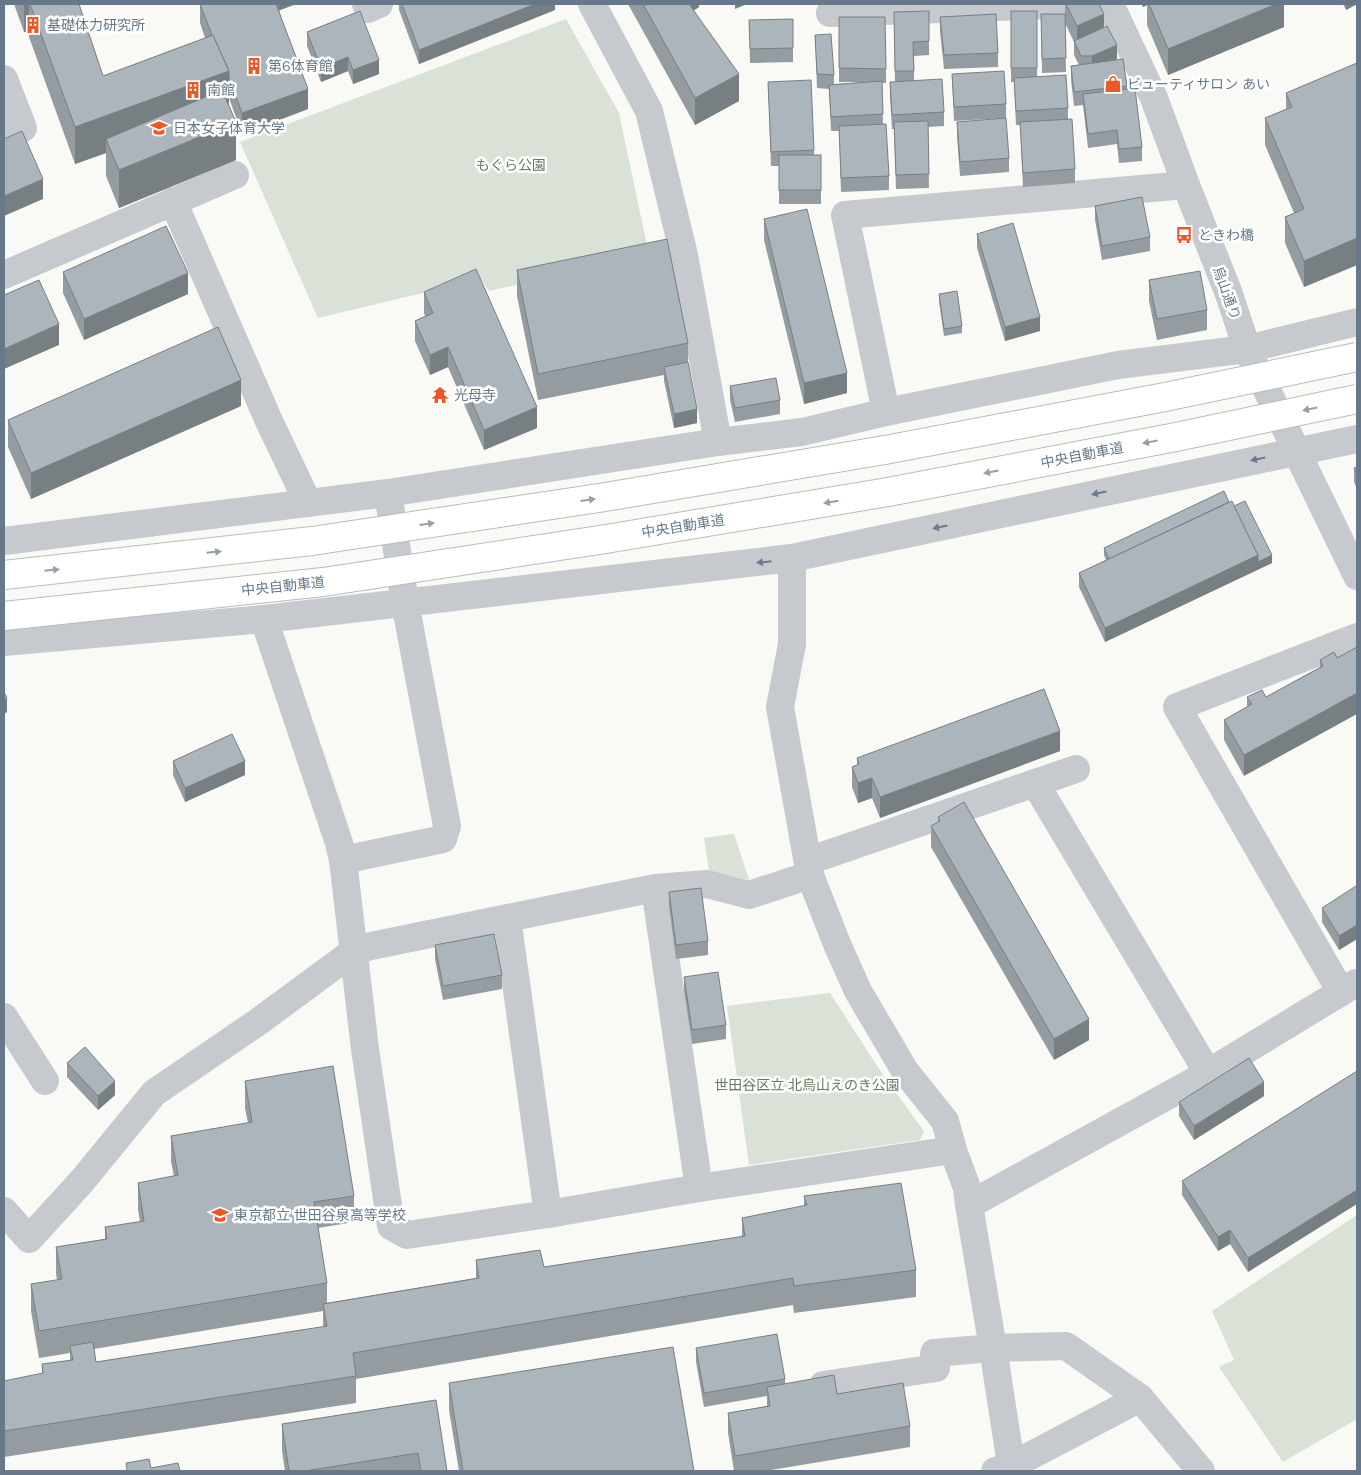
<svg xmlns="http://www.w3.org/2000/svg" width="1361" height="1475" font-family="'DM Sans','Noto Sans JP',sans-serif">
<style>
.green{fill:#dae1d7}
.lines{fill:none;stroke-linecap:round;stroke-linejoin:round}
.minor{stroke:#c6cace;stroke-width:28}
.highway-bridge-casing{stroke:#b8bcbf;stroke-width:30;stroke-linecap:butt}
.highway-bridge{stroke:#fff;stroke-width:28}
.wall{fill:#949ca1;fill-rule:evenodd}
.shaded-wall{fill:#787f83}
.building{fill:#acb5bb;stroke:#787f83}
.oneway{fill:#94a0ac}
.oneway2{fill:#6b7c8c}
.labels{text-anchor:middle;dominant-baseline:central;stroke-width:5;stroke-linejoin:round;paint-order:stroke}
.poi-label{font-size:14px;fill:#667889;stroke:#fff;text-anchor:start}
.park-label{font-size:14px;fill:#667a61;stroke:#fff}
.street-label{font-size:14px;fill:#667889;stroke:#fff}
</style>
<rect width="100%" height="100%" fill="#f9f9f6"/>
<g class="green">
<path d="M566 19 619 113 649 255 489 291 481 279 318 318 240 142Z"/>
<path d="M734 834 749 880 709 871 704 838Z"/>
<path d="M830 993 885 1078 924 1131 920 1140 749 1165 727 1006Z"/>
<path d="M1357 1215V1419L1283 1462 1219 1367 1234 1360 1212 1311Z"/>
</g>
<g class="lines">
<g class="minor">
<path d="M366 4 368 9 379 4"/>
<path d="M592 4 649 111 684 255 718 442"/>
<path d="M1110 4 1154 98 1186 185 1229 294 1247 349 1357 576"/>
<path d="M830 13 1079 4"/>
<path d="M4 79 23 128 4 137"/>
<path d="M173 201 269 421 308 503"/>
<path d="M4 275 235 175"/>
<path d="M886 412 845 215 1186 185"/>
<path d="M4 541 388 493 718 442 802 432 886 412 1118 365 1247 349 1357 322"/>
<path d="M792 558V644L780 707 810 875 837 944 858 991 905 1071 945 1121 953 1150 967 1188 969 1205 993 1348 1012 1471"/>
<path d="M264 619 339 843 343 860 365 1049 391 1226 407 1235 548 1214 699 1188 953 1150"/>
<path d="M4 642 264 619 792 558 1357 439"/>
<path d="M1035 783 1208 1073"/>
<path d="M343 860 443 839 447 826 405 602 388 493"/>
<path d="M808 861 1076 769"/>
<path d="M655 888 699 1188"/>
<path d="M507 918 548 1214"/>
<path d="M1341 992 1177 707 1357 637"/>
<path d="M4 1017 45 1081"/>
<path d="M969 1205 1198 1079 1356 983"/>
<path d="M4 1211 29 1239 82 1181 154 1093 258 1022 353 952 371 946 655 888 707 884 749 895 810 875"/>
<path d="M823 1385 936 1368 934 1353 993 1348 1066 1346 1140 1398"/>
<path d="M995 1471 1011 1466 1140 1398 1201 1471"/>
</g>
<g class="highway-bridge-casing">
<g id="highway-bridge">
<path d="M4 575 312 541 599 498 885 450 1165 397 1357 357"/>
<path d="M4 616 323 582 606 539 888 492 1176 437 1357 399"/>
</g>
</g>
<use href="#highway-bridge" class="highway-bridge"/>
</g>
<g class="wall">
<path d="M14 4H79L103 76 205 38 200 23V4H296L279 10 308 109 242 134 229 98V106L236 160 119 208 106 176V153L75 164 29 37V31L24 32Z"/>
<path d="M399 4H555V10L419 64 399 10Z"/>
<path d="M628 4H699V7L694 10 739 101 695 125Z"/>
<path d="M1065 4H1099L1104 28 1117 59 1114 60 1127 86V89L1142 147V161L1119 163 1117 144 1088 148 1083 105 1074 106 1071 80V66L1079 65 1074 55V42L1065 23 1066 72 1042 73 1041 14H1065Z"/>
<path d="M1141 4H1284V27L1168 75 1147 25V5L1143 7Z"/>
<path d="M1343 4H1357L1346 10Z"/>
<path d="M1011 11H1037V77L1068 108V119L1075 169V183L1023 187 1020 125H1016L1014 82H1011Z"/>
<path d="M894 12 929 41V55L914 56V81L944 112V126L928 127 929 188 896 189 894 129H892L890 96V82H895Z"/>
<path d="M839 17 886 69V83H882L883 124 889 176V190L841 192 839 131H831L829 89 817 88 815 35 834 75V84L866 82H839Z"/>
<path d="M940 17 998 53V67L944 69 940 31Z"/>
<path d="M749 20 793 48V62L750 63Z"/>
<path d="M307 32 379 74 353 84 348 71 321 82 307 46Z"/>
<path d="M1357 63V265L1304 287 1285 243V217L1294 213 1265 145V118L1286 109V93Z"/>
<path d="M952 74 1006 104V118L954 121Z"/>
<path d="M768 82 814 150V155H821V204H779V166H771Z"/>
<path d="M957 122 1009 158V172L960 176 957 136Z"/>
<path d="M1095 206 1150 237V251L1102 260 1095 220Z"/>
<path d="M764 219 847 393 804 404 764 240Z"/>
<path d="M977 234 1040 331 1005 341 977 248Z"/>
<path d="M517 270 688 343V364L697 423 674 428 664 381V375L538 400 517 296Z"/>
<path d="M63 272 188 294 84 340 63 293Z"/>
<path d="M1149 280 1207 310V330L1157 340 1149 301Z"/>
<path d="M424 292 537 428 484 450 448 367 430 375 415 341V321L425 316 424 313Z"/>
<path d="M939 294 962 326V333L944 336 939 301Z"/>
<path d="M730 386 780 400V414L735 422 730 400Z"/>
<path d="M241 406 31 499 8 447V420Z"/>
<path d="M1357 467V489L1354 482V468Z"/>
<path d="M1229 502 1234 506 1272 563 1105 642 1079 587V573L1106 560 1104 555V548Z"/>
<path d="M1334 652 1244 776 1224 740V720L1247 707V697H1266L1320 667V660Z"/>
<path d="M1060 751 880 818 872 798 858 803 852 787V767L857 765V758Z"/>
<path d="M173 761 245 775 185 802 173 775Z"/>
<path d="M938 817 1089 1040 1054 1060 931 847V826L938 822Z"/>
<path d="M1357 889V939L1339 950 1322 922V908Z"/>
<path d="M669 892 708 941V955L676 959 669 906Z"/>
<path d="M435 945 502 975V989L443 1000 435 959Z"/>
<path d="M684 977 726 1025V1039L692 1044 684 991Z"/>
<path d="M67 1063 115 1095 98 1110 67 1077Z"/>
<path d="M1357 1071 1248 1272 1230 1244 1218 1251 1182 1195V1181Z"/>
<path d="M245 1081 354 1196V1222L318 1228 327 1283V1303L476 1278V1260L544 1267 742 1237V1218L804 1206V1196L916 1270V1297L794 1313 793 1305 356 1379V1403L4 1457V1381L42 1374V1364L70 1360V1353L39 1358 31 1311V1284L57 1280 56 1274V1247L105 1239V1227L140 1222 138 1209V1183L174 1176 171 1162V1136L248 1123 245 1108ZM323 1311V1327L96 1362 94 1349Z"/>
<path d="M1264 1096 1194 1140 1179 1116V1102Z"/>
<path d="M696 1348 785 1379V1383L837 1394 910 1426V1447L765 1471H734L728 1433V1413L767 1406V1396L704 1407 696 1362Z"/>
<path d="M449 1383 694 1471H459L449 1410Z"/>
<path d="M436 1400 447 1471H285L282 1451V1424Z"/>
</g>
<g class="shaded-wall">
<path d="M24 4H29V31L24 32Z"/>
<path d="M278 4H296L278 11Z"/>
<path d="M535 4H555V10L419 64V50Z"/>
<path d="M681 4H699V7L681 19Z"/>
<path d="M735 4H747L735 9Z"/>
<path d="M1143 4H1147V5L1143 7Z"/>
<path d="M1276 4H1284V27L1168 75V49Z"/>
<path d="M1346 4H1357L1346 10Z"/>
<path d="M1104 14V34L1077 47V26Z"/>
<path d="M1117 45V59L1092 70V56Z"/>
<path d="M348 57V71L321 82V68Z"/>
<path d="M379 60V74L353 84V70Z"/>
<path d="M229 71V108L106 139V153L75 164V127Z"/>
<path d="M739 74V101L695 125V98Z"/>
<path d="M308 89V109L242 134V113Z"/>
<path d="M236 122V160L119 208V170Z"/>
<path d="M43 179V199L4 216V196Z"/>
<path d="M1357 238V265L1304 287V261Z"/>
<path d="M188 273V294L84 340V319Z"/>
<path d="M1040 317V331L1005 341V327Z"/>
<path d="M59 324V345L4 369V349Z"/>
<path d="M448 347V367L430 375V355Z"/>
<path d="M847 373V393L804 404V383Z"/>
<path d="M241 380V406L31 499V473Z"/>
<path d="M537 407V428L484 450V430Z"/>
<path d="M697 409V423L674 428V414Z"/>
<path d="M1258 555H1272V563L1105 642V628Z"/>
<path d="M1357 693V714L1244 776V755Z"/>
<path d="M7 698V712L4 714V700Z"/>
<path d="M1060 731V751L880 818V797Z"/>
<path d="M245 761V775L185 802V788Z"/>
<path d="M872 778V798L858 803V783Z"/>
<path d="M1357 925V939L1339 950V936Z"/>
<path d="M1089 1019V1040L1054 1060V1039Z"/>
<path d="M115 1081V1095L98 1110V1096Z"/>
<path d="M1264 1082V1096L1194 1140V1126Z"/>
<path d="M1357 1190V1204L1248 1272V1258Z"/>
<path d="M1230 1230V1244L1218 1251V1237Z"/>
</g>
<g class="building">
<path d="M30 4H79L103 76 213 35 229 71 75 127Z"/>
<path d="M200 4H276L308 89 242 113 229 78V71L213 35H212Z"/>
<path d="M402 4H535L419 50Z"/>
<path d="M643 4H689L739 74 695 98Z"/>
<path d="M1066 4H1099L1104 14 1077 26Z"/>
<path d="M1149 4H1276L1168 49Z"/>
<path d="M360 11 379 60 353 70 348 57 321 68 307 32Z"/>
<path d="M929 11V41L913 42 914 71H895L894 12Z"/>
<rect x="1011" y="11" width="26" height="57"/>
<path d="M996 14 998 53 944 55 940 17Z"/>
<path d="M1041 14H1065L1066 58 1042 59Z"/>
<path d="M839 17H885L886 69 839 68Z"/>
<path d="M793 19V48L750 49 749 20Z"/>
<path d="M1107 26 1117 45 1092 56H1081L1074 41Z"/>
<path d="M831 34 834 75 817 74 815 35Z"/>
<path d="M1123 59 1127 86 1074 92 1071 66Z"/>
<path d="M1357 63V238L1304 261 1285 217 1304 209 1265 118 1292 107 1286 93Z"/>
<path d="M1004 71 1006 104 954 107 952 74Z"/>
<path d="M1066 75 1068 108 1016 111 1014 78Z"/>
<path d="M942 79 944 112 892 115 890 82Z"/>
<path d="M811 80 814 150 771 152 768 82Z"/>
<path d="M882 81 883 114 831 117 829 85Z"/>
<path d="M1135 88 1142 147 1119 149 1117 130 1088 134 1083 94Z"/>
<path d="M222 90 236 122 119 170 106 139Z"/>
<path d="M1006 118 1009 158 960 162 957 122Z"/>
<path d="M1072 119 1075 169 1023 173 1020 122Z"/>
<path d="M928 121 929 174 896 175 894 122Z"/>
<path d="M886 124 889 176 841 178 839 126Z"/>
<path d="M22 131 43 179 4 196V139Z"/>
<rect x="779" y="155" width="42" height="35"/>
<path d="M1142 197 1150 237 1102 246 1095 206Z"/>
<path d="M807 209 847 373 804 383 764 219Z"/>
<path d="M1013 223 1040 317 1005 327 977 234Z"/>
<path d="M166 226 188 273 84 319 63 272Z"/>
<path d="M667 239 688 343 538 374 517 270Z"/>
<path d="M476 269 537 407 484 430 448 347 430 355 415 321 433 313 424 292Z"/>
<path d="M1200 271 1207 310 1157 319 1149 280Z"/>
<path d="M39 280 59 324 4 349V295Z"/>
<path d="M957 291 962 326 944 329 939 294Z"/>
<path d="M218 327 241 380 31 473 8 420Z"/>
<path d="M688 362 697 409 674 414 664 367Z"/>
<path d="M776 378 780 400 735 408 730 386Z"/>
<path d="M1357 467V475L1354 468Z"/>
<path d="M1224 491 1229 502 1109 559 1104 548Z"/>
<path d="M1232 501 1258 555 1105 628 1079 573Z"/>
<path d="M1245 501 1272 555 1258 562V555L1234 506Z"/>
<path d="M1357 647V693L1244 755 1224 720 1252 704 1247 697 1262 690 1266 697 1323 666 1320 660 1334 652 1337 658Z"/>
<path d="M1044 689 1060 731 880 797 872 778 858 783 852 767 859 764 857 758Z"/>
<path d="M4 692 7 698 4 700Z"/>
<path d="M232 734 245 761 185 788 173 761Z"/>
<path d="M964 802 1089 1019 1054 1039 931 826 940 821 938 817Z"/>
<path d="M1356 886 1357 889V925L1339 936 1322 908Z"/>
<path d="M701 888 708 941 676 945 669 892Z"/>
<path d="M494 934 502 975 443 986 435 945Z"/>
<path d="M718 972 726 1025 692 1030 684 977Z"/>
<path d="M85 1047 115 1081 98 1096 67 1063Z"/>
<path d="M1249 1058 1264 1082 1194 1126 1179 1102Z"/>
<path d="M333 1066 354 1196 314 1202 327 1283 39 1331 31 1284 62 1279 56 1247 107 1239 105 1227 144 1221 138 1183 178 1175 171 1136 252 1122 245 1081Z"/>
<path d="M1357 1071V1190L1248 1258 1230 1230 1218 1237 1182 1181Z"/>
<path d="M901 1183 916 1270 794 1286 793 1278 353 1353 356 1376 4 1431V1381L43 1373 42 1364 73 1360 70 1346 93 1342 96 1362 327 1326 323 1304 479 1278 476 1260 540 1250 544 1267 745 1236 742 1218 807 1205 804 1196Z"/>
<path d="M777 1334 785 1379 704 1393 696 1348Z"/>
<path d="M673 1347 694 1471H463L449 1383Z"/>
<path d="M834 1375 837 1394 903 1383 910 1426 735 1456 728 1413 770 1406 767 1387Z"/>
<path d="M436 1400 447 1471H421L418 1453 305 1471H289L282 1424Z"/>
<path d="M149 1459 151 1468 178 1463 180 1471H127L126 1463Z"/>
</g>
<defs><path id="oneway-solid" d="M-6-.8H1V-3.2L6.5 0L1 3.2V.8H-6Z" transform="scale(1.25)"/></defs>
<g class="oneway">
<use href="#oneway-solid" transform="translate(1310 409) rotate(168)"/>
<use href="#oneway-solid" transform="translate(1150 442) rotate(169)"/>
<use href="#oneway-solid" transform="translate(991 472) rotate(169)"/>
<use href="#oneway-solid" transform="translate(588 500) rotate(-8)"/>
<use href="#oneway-solid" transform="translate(831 502) rotate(171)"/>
<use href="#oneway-solid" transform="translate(427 524) rotate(-8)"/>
<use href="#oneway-solid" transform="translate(214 552) rotate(-6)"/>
<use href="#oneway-solid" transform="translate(52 570) rotate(-6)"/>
</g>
<g class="oneway2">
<use href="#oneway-solid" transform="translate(1258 459) rotate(168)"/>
<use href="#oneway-solid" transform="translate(1099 493) rotate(168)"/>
<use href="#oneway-solid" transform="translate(940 527) rotate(168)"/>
<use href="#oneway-solid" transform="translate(764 562) rotate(174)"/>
</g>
<defs>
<g id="building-bare" transform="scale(1.35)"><path d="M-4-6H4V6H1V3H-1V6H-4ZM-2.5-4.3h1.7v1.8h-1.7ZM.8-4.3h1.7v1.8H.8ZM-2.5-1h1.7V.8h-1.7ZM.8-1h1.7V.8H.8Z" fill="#ec5723" stroke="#fff" stroke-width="2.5" paint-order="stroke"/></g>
<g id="shop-bare" transform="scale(1.35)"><path d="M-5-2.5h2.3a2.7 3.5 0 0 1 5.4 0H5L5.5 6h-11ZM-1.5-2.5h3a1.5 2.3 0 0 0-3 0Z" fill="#ec5723" stroke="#fff" stroke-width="2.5" paint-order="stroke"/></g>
<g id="university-bare" transform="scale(1.35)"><path d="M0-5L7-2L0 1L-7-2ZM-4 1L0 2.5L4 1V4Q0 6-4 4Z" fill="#ec5723" stroke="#fff" stroke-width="2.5" paint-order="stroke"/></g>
<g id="bus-bare" transform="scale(1.35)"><path d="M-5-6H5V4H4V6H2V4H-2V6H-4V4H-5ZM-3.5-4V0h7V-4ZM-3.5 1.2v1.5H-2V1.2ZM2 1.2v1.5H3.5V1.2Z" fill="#ec5723" stroke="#fff" stroke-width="2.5" paint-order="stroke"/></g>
<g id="temple-bare" transform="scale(1.35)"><path d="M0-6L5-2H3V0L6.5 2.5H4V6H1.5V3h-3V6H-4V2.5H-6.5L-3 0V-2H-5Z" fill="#ec5723" stroke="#fff" stroke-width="2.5" paint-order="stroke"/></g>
<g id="school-bare" transform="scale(1.35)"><path d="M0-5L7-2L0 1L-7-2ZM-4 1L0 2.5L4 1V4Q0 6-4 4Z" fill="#ec5723" stroke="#fff" stroke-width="2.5" paint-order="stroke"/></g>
</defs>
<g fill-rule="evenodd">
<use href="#building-bare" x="33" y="25"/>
<use href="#building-bare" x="254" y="66"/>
<use href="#shop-bare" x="1113" y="84"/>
<use href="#building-bare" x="193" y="90"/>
<use href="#university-bare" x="159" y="128"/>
<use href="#bus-bare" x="1184" y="235"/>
<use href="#temple-bare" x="440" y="395"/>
<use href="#school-bare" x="220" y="1215"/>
</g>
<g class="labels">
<g class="poi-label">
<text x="47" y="25">基礎体力研究所</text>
<text x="268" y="66">第6体育館</text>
<text x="1127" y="84">ビューティサロン あい</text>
<text x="207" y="90">南館</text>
<text x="173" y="128">日本女子体育大学</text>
<text x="1198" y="235">ときわ橋</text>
<text x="454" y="395">光母寺</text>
<text x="234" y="1215">東京都立 世田谷泉高等学校</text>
</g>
<g class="park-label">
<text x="511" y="165">もぐら公園</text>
<text x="807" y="1085">世田谷区立 北烏山えのき公園</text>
</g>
<g class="street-label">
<text transform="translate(1227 293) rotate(70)">烏山通り</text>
<text transform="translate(1082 455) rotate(-11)">中央自動車道</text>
<text transform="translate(683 526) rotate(-9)">中央自動車道</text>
<text transform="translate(283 586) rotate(-6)">中央自動車道</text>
</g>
</g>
<rect width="1361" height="1475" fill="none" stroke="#667889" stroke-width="10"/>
</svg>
